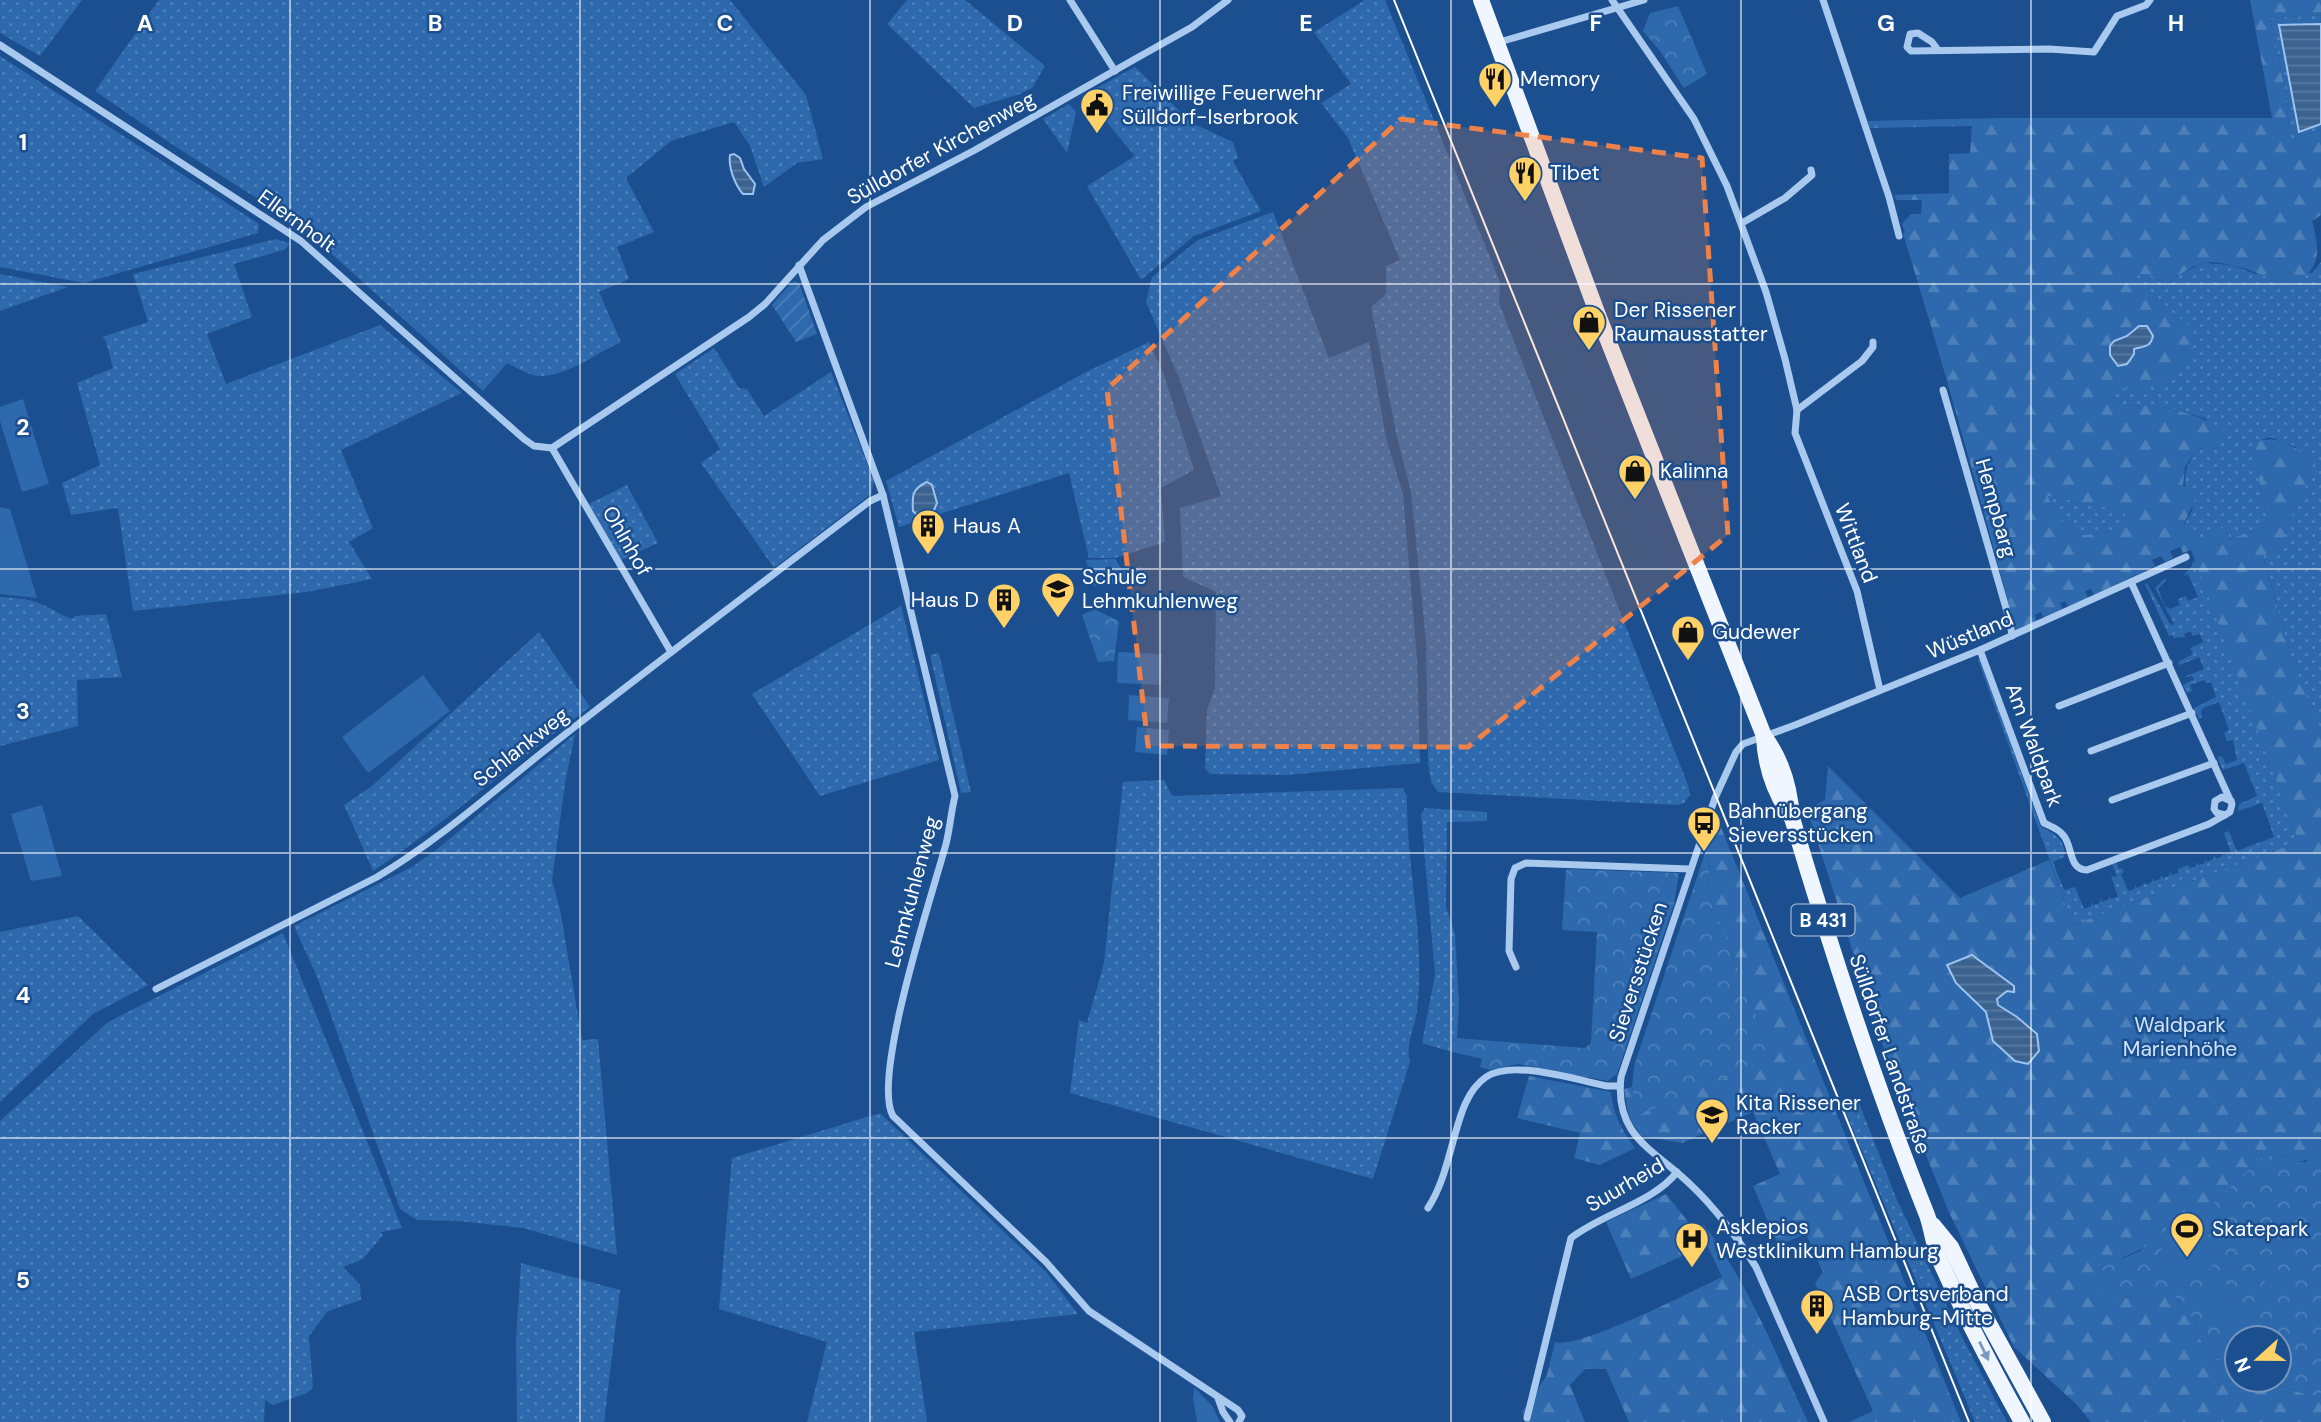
<svg xmlns="http://www.w3.org/2000/svg" width="2321" height="1422" font-family="'DM Sans',sans-serif">
<style>
.grass{fill:url(#grass-dots)}
.forest{fill:url(#forest-firs);fill-rule:evenodd}
.park{fill:url(#park-crowns)}
.garden{fill:url(#garden-furrows)}
.pitch{fill:#2e69ad}
.water{fill:url(#water-rules);stroke:#9cc4f0;stroke-width:2}
.lines{fill:none;stroke-linecap:round;stroke-linejoin:round}
.minor{stroke:#a9c9ee;stroke-width:7}
.primary{stroke:#f0f6ff;stroke-width:16}
.tram{stroke:#fff;stroke-width:2}
.oneway{fill:#7b9ac1}
.marked{fill:#ee8249;fill-opacity:0.2;stroke:#ee8249;stroke-width:5;stroke-dasharray:14 9;stroke-linejoin:round}
.grid{fill:none;stroke:#fff;stroke-width:2;stroke-opacity:0.55}
.labels{text-anchor:middle;dominant-baseline:central;stroke-width:5;stroke-linejoin:round;paint-order:stroke}
.shield{fill:#1b4f8f;stroke:#bbcadd;stroke-width:2}
.shield-label{font-size:19px;font-weight:bold;fill:#fff}
.poi-label{font-size:21px;fill:#fff;stroke:#1b4f8f;text-anchor:start}
.street-label{font-size:21px;fill:#fff;stroke:#1b4f8f}
.park-label{font-size:21px;fill:#cfe3fa;stroke:#1b4f8f}
.grid-label{font-size:23px;text-anchor:middle;font-weight:bold;fill:#fff;stroke:#1b4f8f;stroke-width:5;stroke-linejoin:round;paint-order:stroke}
</style>
<defs>
<pattern id="grass-dots" width="8" height="8" patternUnits="userSpaceOnUse" patternTransform="scale(1.75)"><rect width="8" height="8" fill="#2e69ad"/><path d="M2 2h.1M6 6h.1" fill="none" stroke="#4d80b9" stroke-width="1.8" stroke-linecap="round"/></pattern>
<pattern id="forest-firs" width="22" height="20" patternUnits="userSpaceOnUse" patternTransform="scale(1.75)"><rect width="22" height="20" fill="#2e69ad"/><path d="M5 1l3.5 6h-7zM16 11l3.5 6h-7z" fill="#4d80b9"/></pattern>
<pattern id="park-crowns" width="20" height="18" patternUnits="userSpaceOnUse" patternTransform="scale(1.75)"><rect width="20" height="18" fill="#2e69ad"/><path d="M2 6a3 3 0 1 1 6 0M12 15a3 3 0 1 1 6 0" fill="none" stroke="#4d80b9"/></pattern>
<pattern id="garden-furrows" width="10" height="10" patternUnits="userSpaceOnUse" patternTransform="scale(1.75)"><rect width="10" height="10" fill="#2e69ad"/><path d="M-1 1l2-2M0 10L10 0M9 11l2-2" fill="none" stroke="#4d80b9"/></pattern>
<pattern id="water-rules" width="6" height="5" patternUnits="userSpaceOnUse" patternTransform="scale(1.75)"><rect width="6" height="5" fill="#3c6290"/><path d="M0 2.5h6" fill="none" stroke="#597aa1"/></pattern>
</defs>
<rect width="100%" height="100%" fill="#1b4f8f"/>
<g class="grass">
<path d="M0 0H82L40 56 0 33Z"/>
<path d="M159 0H730L806 95 823 159 797 163 764 187 750 146 734 122 671 141 626 178 654 232 617 247 629 279 599 292 621 342C597 353 570 374 543 376 530 377 518 368 507 363L483 391 302 227 176 147 95 91Z"/>
<path d="M907 0H965L1045 66 1032 88 1020 94 974 108 887 24Z"/>
<path d="M1365 0H1385L1500 282 1499 303 1688 785 1690 795 1684 803 1677 805 1438 792 1431 782 1428 762 1426 642 1411 492 1397 437 1371 307 1386 294V266L1400 260 1348 138 1321 103 1351 84 1314 32Z"/>
<path d="M2321 15V130L2291 140 2284 85 2270 18Z"/>
<path d="M0 56 259 224 258 233 84 283 0 267Z"/>
<path d="M1135 67 1192 123 1233 142 1238 157 1233 161 1261 211 1194 236 1141 280 1087 186 1135 156 1084 95Z"/>
<path d="M1069 104 1076 112 1067 153 1043 119Z"/>
<path d="M1273 212 1329 358 1369 342 1386 438 1403 494 1417 658 1420 763 1286 775 1210 774 1205 768 1207 710 1215 688 1216 592 1183 577 1180 508 1221 496 1179 378 1146 302 1152 277 1198 240Z"/>
<path d="M276 239 290 244 284 250 234 264 252 317 207 334 226 384 380 325 462 393 341 450 373 528 349 542 372 579 307 592 133 611 118 508 71 515 62 483 100 465 77 383 113 368 106 341 102 337 148 322 133 274Z"/>
<path d="M2321 262V733H2320L2291 657 2263 555 2297 447 2270 437 2256 442V467L2269 525 2230 539 2225 527 2206 543 2182 528 2193 509C2182 483 2181 475 2196 450L2218 444 2206 419C2179 409 2155 404 2126 406L2110 394 2114 385 2139 392 2151 385 2168 310 2143 289 2136 275 2148 274 2167 284 2183 273 2203 263 2232 265 2255 274 2312 273Z"/>
<path d="M0 274 68 287 0 311Z"/>
<path d="M1149 342 1164 375 1194 470 1161 488 1165 542 1115 558H1089L1069 473 899 527 886 481 1088 371Z"/>
<path d="M714 348 739 388 747 389 764 416 831 372 874 481 871 494 774 568 701 463 720 449 675 374Z"/>
<path d="M627 485 658 543 621 560 589 504Z"/>
<path d="M2048 496 2127 511 2120 531 2084 535 2058 519Z"/>
<path d="M2196 561 2299 842 2073 925 1978 660 1980 659 2041 827C2054 833 2067 841 2064 857L2053 862 2064 890 2075 887 2084 909 2091 906 2092 902 2093 905 2100 903V898L2102 902 2109 899V895L2111 899 2118 897 2111 876 2117 877 2112 864 2117 863 2119 869 2122 868 2124 872 2121 874 2128 891 2135 889V885L2137 888 2143 885 2144 882 2146 885 2152 882 2153 879 2154 881 2160 879 2161 875 2163 878 2169 876 2170 872 2172 875 2178 873V869L2188 865 2190 868 2196 866 2197 862 2199 865 2205 863V859L2207 862 2213 859 2214 856 2216 859 2222 856 2223 853 2224 855 2231 853 2224 833 2229 831 2237 851 2274 837 2262 803 2238 811 2239 804 2257 796 2244 763 2223 770 2217 757 2222 756 2226 764 2237 760 2233 740 2227 741 2224 733 2229 730 2219 702 2203 708 2201 712 2202 717 2199 719 2194 708 2216 697 2211 682 2206 683 2204 680 2190 685 2192 691 2187 693 2183 685 2194 679 2192 676 2184 677 2204 669 2199 657 2180 665 2178 662 2193 654 2190 648 2203 642 2200 634 2193 636 2190 631 2184 634 2185 637 2174 638 2172 635 2169 636 2145 584 2147 583 2171 626 2174 624 2155 588 2165 578 2166 581 2158 589 2165 606 2170 609 2180 605 2178 599 2186 596 2188 601 2198 597 2188 574 2182 577 2192 566V563Z"/>
<path d="M0 597C14 598 27 598 41 604 52 608 61 616 73 619L75 616 106 614 122 677 77 680 78 726 0 746Z"/>
<path d="M901 606 939 760 820 796 752 694Z"/>
<path d="M539 632 590 707C516 760 449 821 373 871L344 805 372 786Z"/>
<path d="M939 653 971 792 961 793 960 788 930 655Z"/>
<path d="M575 734 565 783 552 881 560 909 582 1040 598 1039 617 1255 523 1228 458 1221 417 1220 400 1209 318 979 294 926 412 867 436 850Z"/>
<path d="M1164 780 1172 796 1403 788 1407 796C1406 867 1426 938 1417 1010 1415 1028 1405 1044 1410 1062L1373 1179 1070 1093 1079 1020 1087 1023 1104 963 1123 782Z"/>
<path d="M1425 808 1487 812V821L1447 822 1446 907 1455 934 1459 1003 1457 1038 1445 1050 1422 1043 1435 974 1421 814Z"/>
<path d="M78 916 148 985 93 1014 0 1102V932Z"/>
<path d="M283 933 402 1228 381 1232 383 1235 363 1259 343 1267 360 1285 361 1300 328 1311 309 1336 313 1387 307 1393 273 1405 265 1400 264 1422H0V1121L108 1022Z"/>
<path d="M1857 1098 1897 1200 1962 1337 2007 1422H1975L1842 1103Z"/>
<path d="M880 1113 1047 1273 1078 1314 914 1332 927 1422H807L827 1342 719 1309 732 1158Z"/>
<path d="M521 1263 620 1290 604 1422H517L516 1339Z"/>
</g>
<g class="forest">
<path d="M2250 0H2321V15L2270 18 2284 85 2291 140 2321 130V215L2312 221C2321 254 2320 267 2293 287 2269 279 2225 256 2201 264 2189 267 2178 276 2167 284L2148 274 2136 275 2144 289 2194 330 2193 352 2175 375 2139 392 2114 386 2110 394 2126 406C2165 403 2196 413 2229 433L2218 444 2196 450 2185 467 2183 485 2196 498 2182 528 2206 543 2225 526 2230 539 2269 525 2256 467V442C2279 434 2297 447 2314 463L2277 552 2263 556 2291 657 2321 733V1139L2319 1148 2311 1159 2298 1162 2289 1156 2276 1155 2244 1175 2200 1216 2169 1227 2150 1245 2122 1258 2125 1298 2148 1292 2173 1294 2196 1322 2200 1339 2208 1353 2237 1369V1380H2264L2308 1395H2321V1422H2091L2077 1405 2014 1347 1948 1210 1886 1055 1807 809 1825 800 1828 766 1960 898 2049 860 2073 925 2299 842 2191 550 2183 553 2180 547 2170 551 2173 558 2165 562 2161 556 2152 560 2155 566 2094 595 2091 589 2085 591 2088 598 2068 606 2065 601 2060 603 2062 609 2044 618 2041 612 2035 615 2037 621 2016 631C1980 498 1944 365 1903 234L1905 232 1902 224 1911 214H1921L1922 200H1896L1894 195 1949 193V154L1970 153 1972 126 1870 128 1868 121 1998 118H2272ZM2132 329 2150 330 2153 336 2149 346 2134 349C2134 357 2130 363 2122 366L2127 336ZM2048 496 2126 511H2127L2119 531 2084 535 2058 519ZM1972 955 2007 991 1997 999 1998 1006 2017 1017 1993 1041Z"/>
<path d="M1718 820 1961 1422H1849L1873 1411 1815 1283 1823 1272 1806 1234 1778 1245 1753 1186 1780 1174 1753 1112 1682 1143 1641 1136 1629 1118 1624 1089 1632 1087 1639 1115 1767 1043 1708 893 1711 835Z"/>
<path d="M1529 1076 1611 1092C1613 1114 1622 1131 1635 1148L1600 1165 1574 1158 1580 1133 1517 1118Z"/>
<path d="M1666 1194 1694 1229 1704 1225C1749 1284 1776 1355 1808 1422H1629L1606 1369H1585L1570 1385 1585 1422H1525L1522 1412 1547 1375 1555 1342C1578 1350 1694 1290 1722 1277L1707 1245 1631 1279 1606 1222Z"/>
</g>
<g class="park">
<path d="M1678 6 1707 74 1684 88 1660 51 1643 31 1650 13Z"/>
<path d="M1115 559 1123 571 1141 567 1147 583 1093 586 1086 560Z"/>
<path d="M1094 609 1119 621 1114 661 1098 662 1082 615Z"/>
<path d="M1711 835 1708 893 1767 1043 1762 1062 1638 1115 1632 1087 1634 1066Z"/>
<path d="M1566 869 1679 873 1674 904 1617 1074 1608 1081 1518 1064 1490 1070 1480 1067 1482 1059 1445 1050 1457 1038 1585 1048 1591 1043 1597 932 1562 930Z"/>
<path d="M2321 1139V1395H2308L2264 1380H2279V1338H2237V1369L2208 1353 2200 1339 2196 1322 2173 1294 2148 1292 2116 1300 2100 1288 2098 1276 2103 1267 2140 1251 2169 1227 2200 1216 2260 1159 2276 1155 2289 1156 2298 1162H2306L2319 1148Z"/>
</g>
<path class="garden" d="M795 281 799 283 817 334 796 342 772 305 791 283Z"/>
<g class="pitch">
<path d="M23 399 49 484 22 492 0 421V407Z"/>
<path d="M0 507 10 509 37 598 0 594Z"/>
<path d="M1118 652 1162 654 1161 685 1117 683Z"/>
<path d="M423 675 450 711 368 773 342 737Z"/>
<path d="M1129 695 1169 698 1167 723 1128 720Z"/>
<path d="M1137 727 1169 730 1167 755 1135 752Z"/>
<path d="M42 805 62 876 31 881 11 814Z"/>
<path d="M2191 1235 2209 1237C2227 1264 2202 1280 2177 1285 2164 1280 2158 1265 2158 1253L2169 1242Z"/>
<path d="M2264 1261 2291 1278 2282 1293 2255 1275Z"/>
<path d="M2224 1279 2234 1299 2213 1311 2204 1303 2202 1290Z"/>
<path d="M2225 1310 2244 1312 2241 1338H2237V1350L2221 1348Z"/>
<path d="M1194 1387 1213 1407 1220 1422H1197L1193 1398Z"/>
</g>
<g class="water">
<path d="M2321 24V124L2299 132 2279 25Z"/>
<path d="M734 154 740 158 744 169 755 184 753 194H743C735 185 728 167 730 155Z"/>
<path d="M2139 326H2147L2153 336C2150 348 2144 346 2134 349V354L2127 364 2118 366 2110 355V346L2114 341 2127 336Z"/>
<path d="M927 482 932 485 937 503 934 510 919 517 913 511C912 495 912 489 927 482Z"/>
<path d="M1972 955 2014 986V992L2007 991 1997 999 1998 1005 2017 1017 2037 1034 2039 1051 2028 1064 2015 1061 1993 1041 1986 1012 1956 983 1947 965Z"/>
</g>
<g class="lines">
<g class="minor">
<path d="M1070 0 1115 71"/>
<path d="M1612 0 1694 119 1727 186 1766 292 1785 359 1797 410 1795 433 1857 591 1880 690"/>
<path d="M1823 0 1889 197 1899 236"/>
<path d="M1496 43 1644 0"/>
<path d="M0 45 301 241 524 439 534 446 552 448"/>
<path d="M1938 50 1932 42 1918 33 1910 34 1907 47 1911 51 2049 49 2094 52 2117 16 2146 5 2150 0"/>
<path d="M1742 223 1785 198 1812 175 1811 170"/>
<path d="M799 265 883 495 955 796C951 812 950 828 946 844 933 892 871 1078 893 1116L1046 1262 1089 1311 1238 1410 1242 1416 1239 1422"/>
<path d="M1943 390 2010 622 2012 636"/>
<path d="M1797 410 1862 361 1873 347V342"/>
<path d="M552 448 749 317 765 304 823 240 866 207 975 150 1135 59 1192 27 1228 0"/>
<path d="M552 448 671 652"/>
<path d="M1980 650 2044 823C2050 826 2059 829 2063 835 2073 845 2068 870 2087 870L2209 824 2230 812 2232 804 2131 582"/>
<path d="M2059 706 2169 663"/>
<path d="M2091 751 2192 713"/>
<path d="M2112 800 2214 763"/>
<path d="M2225 815 2217 813 2214 809 2215 801 2222 797 2231 801"/>
<path d="M1516 967 1509 951 1511 879 1515 868 1526 863 1690 869"/>
<path d="M156 989 377 877C444 837 501 784 563 736 664 657 767 579 870 501L883 495"/>
<path d="M1428 1208C1442 1186 1447 1163 1454 1138 1460 1117 1466 1091 1486 1077 1512 1059 1577 1080 1607 1086H1620"/>
<path d="M1218 1398 1223 1412 1230 1422"/>
<path d="M1527 1418 1571 1238C1603 1213 1653 1203 1677 1172"/>
<path d="M1824 1422 1756 1267C1738 1239 1717 1210 1693 1187 1656 1150 1614 1138 1621 1077L1715 798 1736 752 1743 744 1795 725 1980 650 2186 557"/>
</g>
<g class="primary">
<path d="M1481 0 1598 315 1764 736C1782 760 1790 788 1792 818 1832 953 1875 1085 1927 1215 1932 1229 1933 1243 1938 1256 1963 1313 1992 1368 2022 1422"/>
<path d="M1764 736C1765 766 1775 794 1792 818"/>
<path d="M1933 1225 1951 1247 1975 1298 2043 1422"/>
</g>
<path class="tram" d="M1394 0 1969 1422"/>
</g>
<defs><path id="oneway-solid" d="M-6-.8H1V-3.2L6.5 0L1 3.2V.8H-6Z" transform="scale(1.75)"/></defs>
<use class="oneway" href="#oneway-solid" transform="translate(1984 1351) rotate(64)"/>
<path class="marked" d="M1401 119 1702 158 1728 535 1468 747 1148 746 1107 389Z"/>
<path class="grid" d="M290 0V1422M580 0V1422M870 0V1422M1160 0V1422M1451 0V1422M1741 0V1422M2031 0V1422M0 284H2321M0 569H2321M0 853H2321M0 1138H2321"/>
<defs>
<g id="restaurant-pin" transform="scale(1.75)"><path d="M0 17L-7.5 6A9.5 9.5 0 1 1 7.5 6Z" fill="#ffd166" stroke="#1b4f8f"/><path d="M-5-6h1v4h1v-4h1v4h1v-4h1v5L-1.5 .5V6h-2V.5L-5-1ZM5-6V6H3V1.5H1.5Q1.5-4 5-6Z" fill="#111"/></g>
<g id="civic-pin" transform="scale(1.75)"><path d="M0 17L-7.5 6A9.5 9.5 0 1 1 7.5 6Z" fill="#ffd166" stroke="#1b4f8f"/><path d="M-.6-6.5H3V-4.5H.6V-3L4-1V1h2V6H-6V1h2V-1L-.6-3ZM-1.2 2.5V6h2.4V2.5Z" fill="#111"/></g>
<g id="shop-pin" transform="scale(1.75)"><path d="M0 17L-7.5 6A9.5 9.5 0 1 1 7.5 6Z" fill="#ffd166" stroke="#1b4f8f"/><path d="M-5-2.5h2.3a2.7 3.5 0 0 1 5.4 0H5L5.5 6h-11ZM-1.5-2.5h3a1.5 2.3 0 0 0-3 0Z" fill="#111"/></g>
<g id="building-pin" transform="scale(1.75)"><path d="M0 17L-7.5 6A9.5 9.5 0 1 1 7.5 6Z" fill="#ffd166" stroke="#1b4f8f"/><path d="M-4-6H4V6H1V3H-1V6H-4ZM-2.5-4.3h1.7v1.8h-1.7ZM.8-4.3h1.7v1.8H.8ZM-2.5-1h1.7V.8h-1.7ZM.8-1h1.7V.8H.8Z" fill="#111"/></g>
<g id="school-pin" transform="scale(1.75)"><path d="M0 17L-7.5 6A9.5 9.5 0 1 1 7.5 6Z" fill="#ffd166" stroke="#1b4f8f"/><path d="M0-5L7-2L0 1L-7-2ZM-4 1L0 2.5L4 1V4Q0 6-4 4Z" fill="#111"/></g>
<g id="bus-pin" transform="scale(1.75)"><path d="M0 17L-7.5 6A9.5 9.5 0 1 1 7.5 6Z" fill="#ffd166" stroke="#1b4f8f"/><path d="M-5-6H5V4H4V6H2V4H-2V6H-4V4H-5ZM-3.5-4V0h7V-4ZM-3.5 1.2v1.5H-2V1.2ZM2 1.2v1.5H3.5V1.2Z" fill="#111"/></g>
<g id="stadium-pin" transform="scale(1.75)"><path d="M0 17L-7.5 6A9.5 9.5 0 1 1 7.5 6Z" fill="#ffd166" stroke="#1b4f8f"/><path d="M0-5a6.5 5 0 1 0 0 10a6.5 5 0 1 0 0-10ZM-3.5-1.8h7v3.6h-7Z" fill="#111"/></g>
<g id="hospital-pin" transform="scale(1.75)"><path d="M0 17L-7.5 6A9.5 9.5 0 1 1 7.5 6Z" fill="#ffd166" stroke="#1b4f8f"/><path d="M-5-5h3v3.5h4V-5h3V5h-3V1.5h-4V5h-3Z" fill="#111"/></g>
</defs>
<g fill-rule="evenodd">
<use href="#restaurant-pin" x="1495" y="79"/>
<use href="#civic-pin" x="1097" y="105"/>
<use href="#restaurant-pin" x="1525" y="173"/>
<use href="#shop-pin" x="1589" y="322"/>
<use href="#shop-pin" x="1635" y="471"/>
<use href="#building-pin" x="928" y="526"/>
<use href="#school-pin" x="1058" y="589"/>
<use href="#building-pin" x="1004" y="600"/>
<use href="#shop-pin" x="1688" y="632"/>
<use href="#bus-pin" x="1704" y="823"/>
<use href="#school-pin" x="1712" y="1115"/>
<use href="#stadium-pin" x="2187" y="1229"/>
<use href="#hospital-pin" x="1692" y="1239"/>
<use href="#building-pin" x="1817" y="1306"/>
</g>
<g class="labels">
<rect class="shield" x="1791.5" y="904.5" width="63" height="31" rx="5"/>
<g class="shield-label">
<text x="1823" y="920">B 431</text>
</g>
<g class="poi-label">
<text x="1520" y="79">Memory</text>
<text x="1122" y="93">Freiwillige Feuerwehr<tspan x="1122" dy="24">Sülldorf-Iserbrook</tspan></text>
<text x="1550" y="173">Tibet</text>
<text x="1614" y="310">Der Rissener<tspan x="1614" dy="24">Raumausstatter</tspan></text>
<text x="1660" y="471">Kalinna</text>
<text x="953" y="526">Haus A</text>
<text x="1082" y="577">Schule<tspan x="1082" dy="24">Lehmkuhlenweg</tspan></text>
<text x="979" y="600" text-anchor="end">Haus D</text>
<text x="1712" y="632">Gudewer</text>
<text x="1728" y="811">Bahnübergang<tspan x="1728" dy="24">Sieversstücken</tspan></text>
<text x="1736" y="1103">Kita Rissener<tspan x="1736" dy="24">Racker</tspan></text>
<text x="1716" y="1227">Asklepios<tspan x="1716" dy="24">Westklinikum Hamburg</tspan></text>
<text x="2212" y="1229">Skatepark</text>
<text x="1842" y="1294">ASB Ortsverband<tspan x="1842" dy="24">Hamburg-Mitte</tspan></text>
</g>
<g class="street-label">
<text transform="translate(941 148) rotate(-29)">Sülldorfer Kirchenweg</text>
<text transform="translate(297 221) rotate(36)">Ellernholt</text>
<text transform="translate(1996 508) rotate(74)">Hempbarg</text>
<text transform="translate(627 541) rotate(60)">Ohlnhof</text>
<text transform="translate(1856 543) rotate(69)">Wittland</text>
<text transform="translate(1970 635) rotate(-23)">Wüstland</text>
<text transform="translate(2034 745) rotate(70)">Am Waldpark</text>
<text transform="translate(521 747) rotate(-38)">Schlankweg</text>
<text transform="translate(912 892) rotate(-75)">Lehmkuhlenweg</text>
<text transform="translate(1638 972) rotate(-72)">Sieversstücken</text>
<text transform="translate(1890 1054) rotate(71)">Sülldorfer Landstraße</text>
<text transform="translate(1625 1185) rotate(-30)">Suurheid</text>
</g>
<g class="park-label">
<text x="2180" y="1025">Waldpark<tspan x="2180" dy="24">Marienhöhe</tspan></text>
</g>
</g>
<g class="grid-label">
<text x="145" y="31">A</text>
<text x="435" y="31">B</text>
<text x="725" y="31">C</text>
<text x="1015" y="31">D</text>
<text x="1306" y="31">E</text>
<text x="1596" y="31">F</text>
<text x="1886" y="31">G</text>
<text x="2176" y="31">H</text>
<text x="23" y="150">1</text>
<text x="23" y="435">2</text>
<text x="23" y="719">3</text>
<text x="23" y="1003">4</text>
<text x="23" y="1288">5</text>
</g>
<g transform="translate(2258 1359) rotate(249)"><circle r="33" fill="#1b4f8f" stroke="#7695bc" stroke-width="2"/>
<path d="M0-5L12 26L0 18L-12 26Z" fill="#ffd166"/>
<text y="-10" font-size="19" font-weight="bold" text-anchor="middle" fill="#ffffff">N</text>
</g>
</svg>
